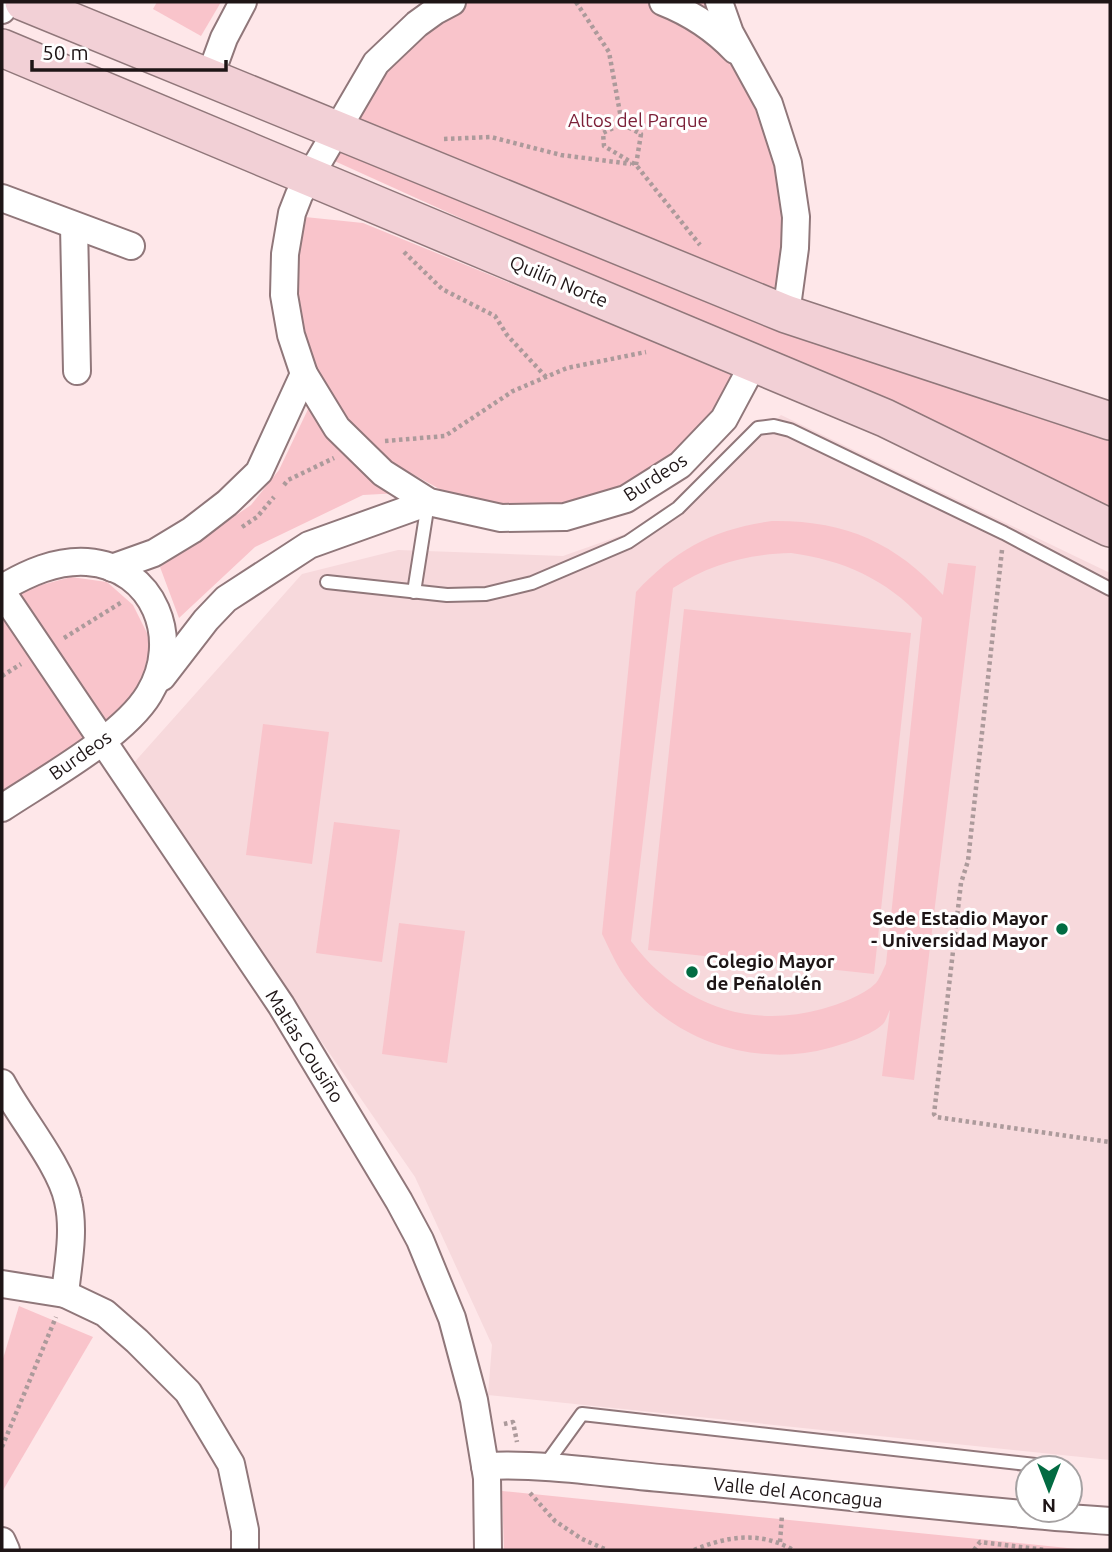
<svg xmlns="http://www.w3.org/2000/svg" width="1112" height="1552" font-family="Ubuntu,sans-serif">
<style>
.built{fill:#f7d9dc}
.green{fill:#f9c4cb;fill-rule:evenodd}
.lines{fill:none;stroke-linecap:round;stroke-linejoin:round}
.lane-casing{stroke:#90777a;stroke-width:16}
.street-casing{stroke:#90777a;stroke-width:30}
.secondary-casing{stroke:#90777a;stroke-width:40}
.path{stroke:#ac9a9b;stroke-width:4.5;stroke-dasharray:3.5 3.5;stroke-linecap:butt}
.lane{stroke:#fff;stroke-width:12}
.street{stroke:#fff;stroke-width:26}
.secondary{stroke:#f2d0d6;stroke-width:37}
.poi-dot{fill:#026b42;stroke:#fff;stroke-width:2.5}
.labels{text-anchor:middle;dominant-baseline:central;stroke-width:6;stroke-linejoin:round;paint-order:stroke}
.park-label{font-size:19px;fill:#7c2038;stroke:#fff}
.street-label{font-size:19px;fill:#1e1516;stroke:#fff}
.poi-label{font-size:19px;font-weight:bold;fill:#1e1516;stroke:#fff;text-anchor:end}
</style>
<rect width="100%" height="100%" fill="#fee7e9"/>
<path class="built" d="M781 415 1110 573V1460L488 1395 492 1345 415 1177 131 766 302 574 398 550 563 556 679 515Z"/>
<g class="green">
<path d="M157 2H221L201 36 153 9Z"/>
<path d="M454 2H714L752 82 788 196 776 307 331 120 356 72Z"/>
<path d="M334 146 1110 428V512L330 159Z"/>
<path d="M305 217 363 223 733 374 713 411 672 455 620 486 562 503 502 505 443 491 391 462 370 442 347 420 316 368 303 332 297 294 298 255Z"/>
<path d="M310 405 400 493 363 495 255 547 179 618 160 567 251 505 279 470Z"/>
<path d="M772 521C844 520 895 542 943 595L948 563 976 566 914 1080 882 1076 890 1010C888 1013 886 1021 883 1024 872 1035 844 1044 829 1048 757 1068 673 1042 628 981 617 967 610 950 602 934L636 592C676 549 714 529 772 521ZM791 553C843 560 886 579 922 618L886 964C883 970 880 978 876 983 863 996 839 1004 822 1009 747 1030 677 1003 631 941L673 588C710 564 747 554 791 553Z"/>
<path d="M71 577 107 582 133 605 151 641 141 685 95 733 2 791V598L8 594Z"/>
<path d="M684 609 911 633 874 974 648 950Z"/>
<path d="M263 724 329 732 312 864 246 855Z"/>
<path d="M334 822 400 830 382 962 316 953Z"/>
<path d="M399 923 465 931 447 1063 382 1054Z"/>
<path d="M19 1306 93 1337 2 1492V1362Z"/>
<path d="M502 1491 1087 1550H504Z"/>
</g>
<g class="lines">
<g class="lane-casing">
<g id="lane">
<path d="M327 582 447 595 486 594 532 583 628 542 678 508 758 428 774 426 790 430 1004 533 1110 589"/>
<path d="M414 592 428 503"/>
<path d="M543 1468 582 1414 1062 1468"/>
</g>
</g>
<g class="street-casing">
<g id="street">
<path d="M452 2 435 11 417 24 376 63 299 195 292 213 285 254 284 295 291 335 304 374 337 428 383 473 429 502 501 518 565 517 626 499 680 465 724 419 754 363"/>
<path d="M663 2C691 13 714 28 735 50"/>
<path d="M719 2 730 33 769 104 788 163 796 217 795 248 786 314"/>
<path d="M2 10 5 2"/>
<path d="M209 79 224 38 243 2"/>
<path d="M2 198 131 246"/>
<path d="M74 226 77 371"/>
<path d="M112 568 154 553 192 530 227 503 259 472 304 374"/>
<path d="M2 588C28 573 56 560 87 562 155 567 182 640 149 694 124 736 44 780 2 808"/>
<path d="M2 592 281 1005 399 1201 420 1240 452 1318 474 1400 487 1478 488 1550"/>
<path d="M162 677 206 620 226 599 309 545 429 502"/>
<path d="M2 1083C20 1117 61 1166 68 1201 75 1231 68 1264 65 1294"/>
<path d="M2 1284 65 1294 105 1313 137 1341 188 1392 231 1464 245 1530V1550"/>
<path d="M485 1466C547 1463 610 1474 671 1479 817 1492 963 1511 1110 1521"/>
<path d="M2 1541 6 1550"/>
</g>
</g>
<g class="secondary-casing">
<g id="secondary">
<path d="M24 2 786 314 1110 421"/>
<path d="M2 48 885 418 1110 528"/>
</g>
</g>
<g class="path">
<path d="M576 2 609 52 622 124"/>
<path d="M444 139 491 137 561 155 631 164"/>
<path d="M636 165 641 134 622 124 603 133 604 146 636 165 700 245"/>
<path d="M404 252 442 289 495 316 507 335 546 377"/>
<path d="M385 441 445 436 513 391 546 377 567 368 646 352"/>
<path d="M284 485 288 480 334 458"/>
<path d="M242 527 257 517 274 497"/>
<path d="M1002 550 968 861 961 883 934 1114 936 1117 1110 1142"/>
<path d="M64 638 122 602"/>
<path d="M2 676 21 664"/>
<path d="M504 1424 513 1422 517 1442"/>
<path d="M2 1447 56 1317"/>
<path d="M530 1493 555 1521 582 1539 607 1550"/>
<path d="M780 1542 782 1515"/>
<path d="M694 1550C727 1536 761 1531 793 1550"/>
<path d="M974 1550 980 1542 1046 1550"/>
</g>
<use href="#lane" class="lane"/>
<use href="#street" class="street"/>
<use href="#secondary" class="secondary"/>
</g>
<g class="poi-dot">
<circle cx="1062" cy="929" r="7"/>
<circle cx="692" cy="972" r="7"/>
</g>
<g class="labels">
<g class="park-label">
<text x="638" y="120">Altos del Parque</text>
</g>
<g class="street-label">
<text transform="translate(559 281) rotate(23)">Quilín Norte</text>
<text transform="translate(655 477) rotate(-33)">Burdeos</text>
<text transform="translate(80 755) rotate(-35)">Burdeos</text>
<text transform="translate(305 1046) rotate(58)">Matías Cousiño</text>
<text transform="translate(798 1492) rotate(6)">Valle del Aconcagua</text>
</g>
<g class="poi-label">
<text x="1048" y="918">Sede Estadio Mayor<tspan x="1048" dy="22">- Universidad Mayor</tspan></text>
<text x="706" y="961" text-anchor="start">Colegio Mayor<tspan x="706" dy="22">de Peñalolén</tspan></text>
</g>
</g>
<rect width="1112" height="1552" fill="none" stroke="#1e1516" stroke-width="7"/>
<g transform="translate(1049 1489) rotate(180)"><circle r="33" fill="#ffffff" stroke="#a5a1a2" stroke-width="2"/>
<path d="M0-5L12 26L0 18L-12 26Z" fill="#026b42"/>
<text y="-10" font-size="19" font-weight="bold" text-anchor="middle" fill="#1e1516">N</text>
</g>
<path d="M32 60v10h194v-10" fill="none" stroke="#1e1516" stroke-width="3.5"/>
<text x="42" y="60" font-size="21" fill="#1e1516" stroke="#ffffff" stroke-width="5" paint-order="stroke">50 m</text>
</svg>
